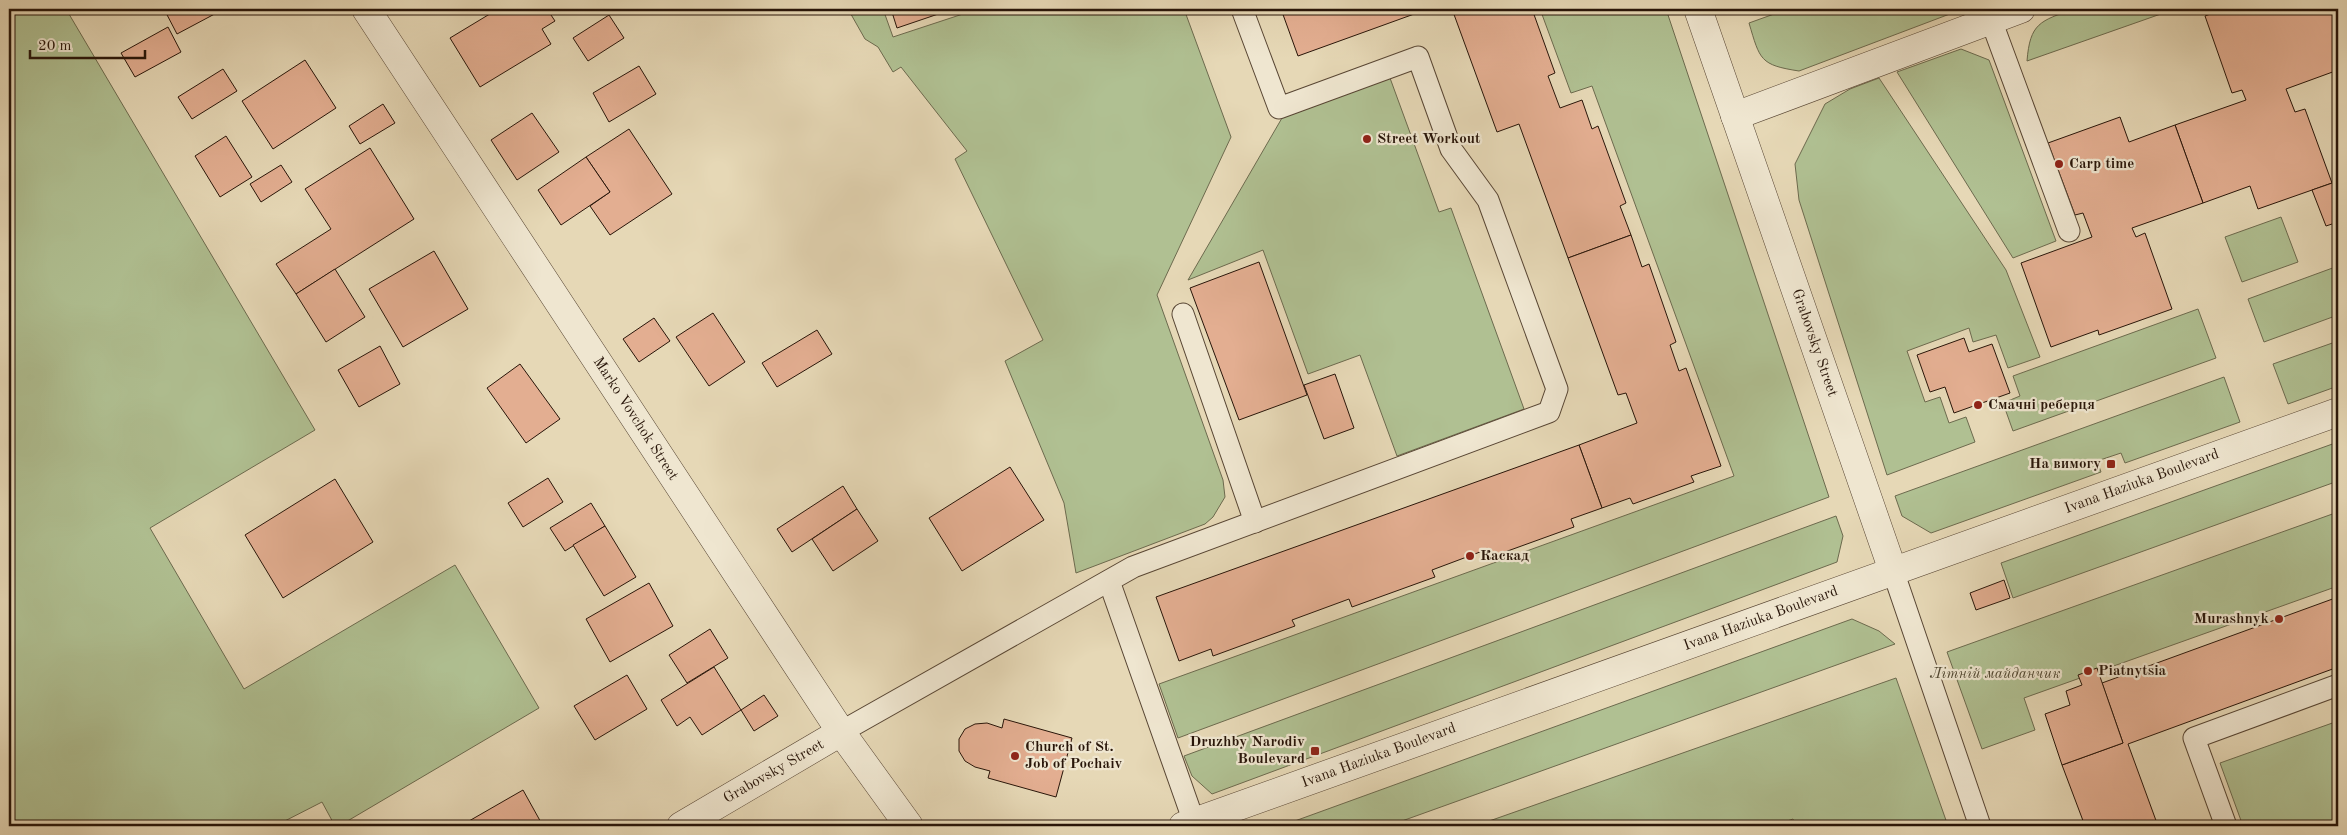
<svg xmlns="http://www.w3.org/2000/svg" width="2347" height="835" font-family="'Old Standard TT',serif">
<style>
.green{fill:#b0c092;stroke:#6c6a4e}
.building{fill:#e3ae91;stroke:#281509}
.lines{fill:none;stroke-linecap:round;stroke-linejoin:round}
.service-casing{stroke:#584634;stroke-width:23}
.minor-casing{stroke:#584634;stroke-width:29}
.service{stroke:#efe6d0;stroke-width:21}
.minor{stroke:#efe6d0;stroke-width:28}
.poi-dot{fill:#8f2418;stroke:#efe6d0;stroke-width:2}
.labels{text-anchor:middle;dominant-baseline:central;stroke-width:4.5;stroke-linejoin:round;paint-order:stroke}
.poi-label{font-size:15px;font-weight:bold;fill:#281509;stroke:#efe6d0;text-anchor:start}
.street-label{font-size:15px;fill:#281509;stroke:#efe6d0}
.park-label{font-size:15px;font-style:italic;fill:#514832;stroke:#efe6d0}
</style>
<rect width="100%" height="100%" fill="#e6d8b6"/>
<filter id="stains"><feTurbulence type="fractalNoise" baseFrequency=".004" numOctaves="4"/><feColorMatrix values="0 0 0 0 .2 0 0 0 0 .09 0 0 0 0 .02 0 0 0 .5 -.17"/></filter>
<radialGradient id="worn" r=".72"><stop offset=".6" stop-color="#630" stop-opacity="0"/><stop offset="1" stop-color="#630" stop-opacity=".3"/></radialGradient>
<g class="green">
<path d="M9 9H66L315 430 150 528 244 689 455 565 539 708 339 826H335L322 802 275 826H9Z"/>
<path d="M848 9H883L893 37 978 9H1184L1231 137 1157 295 1223 480 1225 497 1213 517 1205 524 1076 573 1064 503 1005 361 1043 340 955 159 967 151 901 67 893 72 878 47 865 39Z"/>
<path d="M1540 9H1666L1829 497 1178 738 1159 684 1734 476 1592 86 1571 93Z"/>
<path d="M1788 9H1963L1799 71C1760 65 1760 60 1749 23Z"/>
<path d="M2074 9H2175L2027 61C2030 23 2040 21 2074 9Z"/>
<path d="M1961 49 1989 60 2056 241 2013 258 1897 72Z"/>
<path d="M1390 78 1439 212 1451 208 1524 409 1397 456 1360 355 1308 374 1263 250 1188 280 1282 118Z"/>
<path d="M1879 78 2006 270 2040 357 2008 368 1996 335 1973 342 1969 328 1907 351 1925 402 1940 397 1949 423 1966 417 1975 442 1887 475 1799 200 1795 164 1825 104 1850 89Z"/>
<path d="M2281 217 2298 262 2242 282 2225 237Z"/>
<path d="M2338 266V315L2264 342 2248 299Z"/>
<path d="M2198 309 2216 358 2013 431 2003 403 2020 396 2013 376Z"/>
<path d="M2338 341V386L2288 404 2273 364Z"/>
<path d="M2224 377 2240 422 2125 463 2121 453 2097 461 2101 472 1931 533 1902 516 1895 496Z"/>
<path d="M2338 442V481L2013 598 2001 563Z"/>
<path d="M2338 512V586L2024 698 2035 730 1982 749 1947 652Z"/>
<path d="M1836 516 1843 536 1837 562 1212 794 1192 776 1184 756Z"/>
<path d="M1852 619 1879 631 1895 644 1388 826H1281Z"/>
<path d="M1896 678 1948 826H1796L1793 819 1773 826H1475Z"/>
<path d="M2338 721V824L2331 826H2243L2220 763Z"/>
</g>
<g class="building">
<path d="M164 9H224L177 34Z"/>
<path d="M498 9H547L555 21 542 29 551 44 480 87 450 38Z"/>
<path d="M891 9H953L897 28Z"/>
<path d="M1281 9H1428L1298 56Z"/>
<path d="M1452 9H1532L1555 73 1548 76 1560 108 1582 100 1592 129 1598 126 1626 203 1620 206 1631 235 1568 258 1519 124 1497 132Z"/>
<path d="M2224 9H2336L2338 14V70L2286 89 2295 112 2305 109 2332 183 2258 209 2250 186 2203 203 2175 125 2246 100 2242 90 2232 93 2205 16Z"/>
<path d="M609 15 624 38 588 61 573 38Z"/>
<path d="M168 27 181 52 135 77 121 53Z"/>
<path d="M305 60 336 108 273 149 242 101Z"/>
<path d="M639 66 656 94 609 122 593 93Z"/>
<path d="M223 69 237 91 192 119 178 97Z"/>
<path d="M383 104 395 123 360 144 349 126Z"/>
<path d="M532 113 559 152 517 180 491 140Z"/>
<path d="M2120 117 2129 142 2175 125 2203 203 2132 228 2136 237 2145 233 2172 309 2099 335 2098 330 2051 347 2021 263 2092 237 2083 213 2075 215 2048 143Z"/>
<path d="M629 129 672 194 610 235 590 206 610 192 586 157Z"/>
<path d="M226 136 252 177 220 197 195 156Z"/>
<path d="M370 148 414 219 296 294 276 264 331 229 305 189Z"/>
<path d="M586 157 610 192 561 225 538 190Z"/>
<path d="M281 165 292 182 261 202 250 184Z"/>
<path d="M2338 181V222L2326 226 2312 190Z"/>
<path d="M1631 235 1642 267 1649 264 1676 342 1670 345 1679 371 1686 368 1721 466 1691 476 1694 482 1633 504 1630 498 1602 508 1579 445 1637 423 1626 393 1618 395 1568 258Z"/>
<path d="M434 251 468 309 403 347 369 289Z"/>
<path d="M1259 262 1307 395 1239 420 1190 288Z"/>
<path d="M335 269 365 317 326 342 296 294Z"/>
<path d="M713 313 745 362 709 386 676 337Z"/>
<path d="M654 318 670 341 639 362 623 339Z"/>
<path d="M817 330 832 354 777 387 762 363Z"/>
<path d="M1964 338 1969 352 1992 344 2010 393 1954 413 1945 387 1930 392 1917 355Z"/>
<path d="M380 346 400 384 359 407 338 370Z"/>
<path d="M520 364 560 419 526 443 487 388Z"/>
<path d="M1335 374 1354 428 1324 439 1304 385Z"/>
<path d="M1579 445 1602 508 1571 519 1574 527 1491 557 1488 549 1432 570 1435 577 1352 607 1349 599 1292 620 1295 626 1213 656 1211 649 1179 661 1156 597Z"/>
<path d="M1010 467 1044 520 962 571 929 518Z"/>
<path d="M548 478 563 502 523 527 508 503Z"/>
<path d="M335 479 373 542 283 598 245 535Z"/>
<path d="M843 486 857 509 792 552 777 529Z"/>
<path d="M591 503 605 526 565 551 550 528Z"/>
<path d="M857 509 878 541 833 571 812 539Z"/>
<path d="M605 526 636 577 604 596 573 545Z"/>
<path d="M2004 580 2010 598 1976 610 1970 593Z"/>
<path d="M649 583 673 626 610 662 586 619Z"/>
<path d="M2338 597V667L2128 744 2158 826H2085L2062 765 2123 743 2102 683Z"/>
<path d="M710 629 728 658 687 683 669 655Z"/>
<path d="M714 667 741 710 702 735 690 717 677 726 661 700Z"/>
<path d="M2097 668 2123 743 2062 765 2045 714 2070 705 2066 691 2082 685 2078 675Z"/>
<path d="M627 675 647 709 595 740 574 706Z"/>
<path d="M764 695 778 716 754 731 741 710Z"/>
<path d="M1004 719 1072 738 1056 797 988 778 990 771 975 767 965 761 959 751V739L965 729 975 724 987 723 1002 728Z"/>
<path d="M523 790 543 826H472L469 821Z"/>
</g>
<g class="lines">
<g class="service-casing">
<g id="service">
<path d="M1991 20 2069 231"/>
<path d="M1183 314 1255 522"/>
<path d="M1893 571 1980 826"/>
<path d="M1109 581 1194 822"/>
<path d="M841 732 1133 567 1549 412 1557 389 1488 200 1451 149 1418 57 1279 108 1242 9"/>
<path d="M2226 826 2194 738 2338 685"/>
</g>
</g>
<g class="minor-casing">
<g id="minor">
<path d="M366 9 841 732 909 826"/>
<path d="M1698 9 1893 571"/>
<path d="M1735 116 2021 9"/>
<path d="M681 826 841 732"/>
<path d="M1183 826 2338 412"/>
</g>
</g>
<use href="#service" class="service"/>
<use href="#minor" class="minor"/>
</g>
<g class="poi-dot">
<circle cx="1367" cy="139" r="5"/>
<circle cx="2059" cy="164" r="5"/>
<circle cx="1978" cy="405" r="5"/>
<rect x="2106" y="459" width="10" height="10" rx="2.5"/>
<circle cx="1470" cy="556" r="5"/>
<circle cx="2279" cy="619" r="5"/>
<circle cx="2088" cy="671" r="5"/>
<rect x="1310" y="746" width="10" height="10" rx="2.5"/>
<circle cx="1015" cy="756" r="5"/>
</g>
<g class="labels">
<g class="poi-label">
<text x="1377" y="139">Street Workout</text>
<text x="2069" y="164">Carp time</text>
<text x="1988" y="405">Смачні реберця</text>
<text x="2101" y="464" text-anchor="end">На вимогу</text>
<text x="1480" y="556">Каскад</text>
<text x="2269" y="619" text-anchor="end">Murashnyk</text>
<text x="2098" y="671">Piatnytsia</text>
<text x="1305" y="742" text-anchor="end">Druzhby Narodiv<tspan x="1305" dy="17">Boulevard</tspan></text>
<text x="1025" y="747">Church of St.<tspan x="1025" dy="17">Job of Pochaiv</tspan></text>
</g>
<g class="street-label">
<text transform="translate(1814 343) rotate(71)">Grabovsky Street</text>
<text transform="translate(635 419) rotate(57)">Marko Vovchok Street</text>
<text transform="translate(2142 482) rotate(-20)">Ivana Haziuka Boulevard</text>
<text transform="translate(1761 619) rotate(-20)">Ivana Haziuka Boulevard</text>
<text transform="translate(1379 756) rotate(-20)">Ivana Haziuka Boulevard</text>
<text transform="translate(774 772) rotate(-30)">Grabovsky Street</text>
</g>
<g class="park-label">
<text x="1995" y="674">Літній майданчик</text>
</g>
</g>
<rect width="2347" height="835" fill="none" stroke="#e6d8b6" stroke-width="30"/>
<rect x="10" y="10" width="2327" height="815" fill="none" stroke="#281509" stroke-width="2.5"/>
<rect x="15" y="15" width="2317" height="805" fill="none" stroke="#281509"/>
<path d="M30 50v8h115v-8" fill="none" stroke="#281509" stroke-width="2.5"/>
<text x="38" y="50" font-size="15" fill="#281509" stroke="#efe6d0" stroke-width="4" paint-order="stroke">20 m</text>
<rect width="100%" height="100%" filter="url(#stains)"/>
<rect width="100%" height="100%" fill="url(#worn)"/>
</svg>
